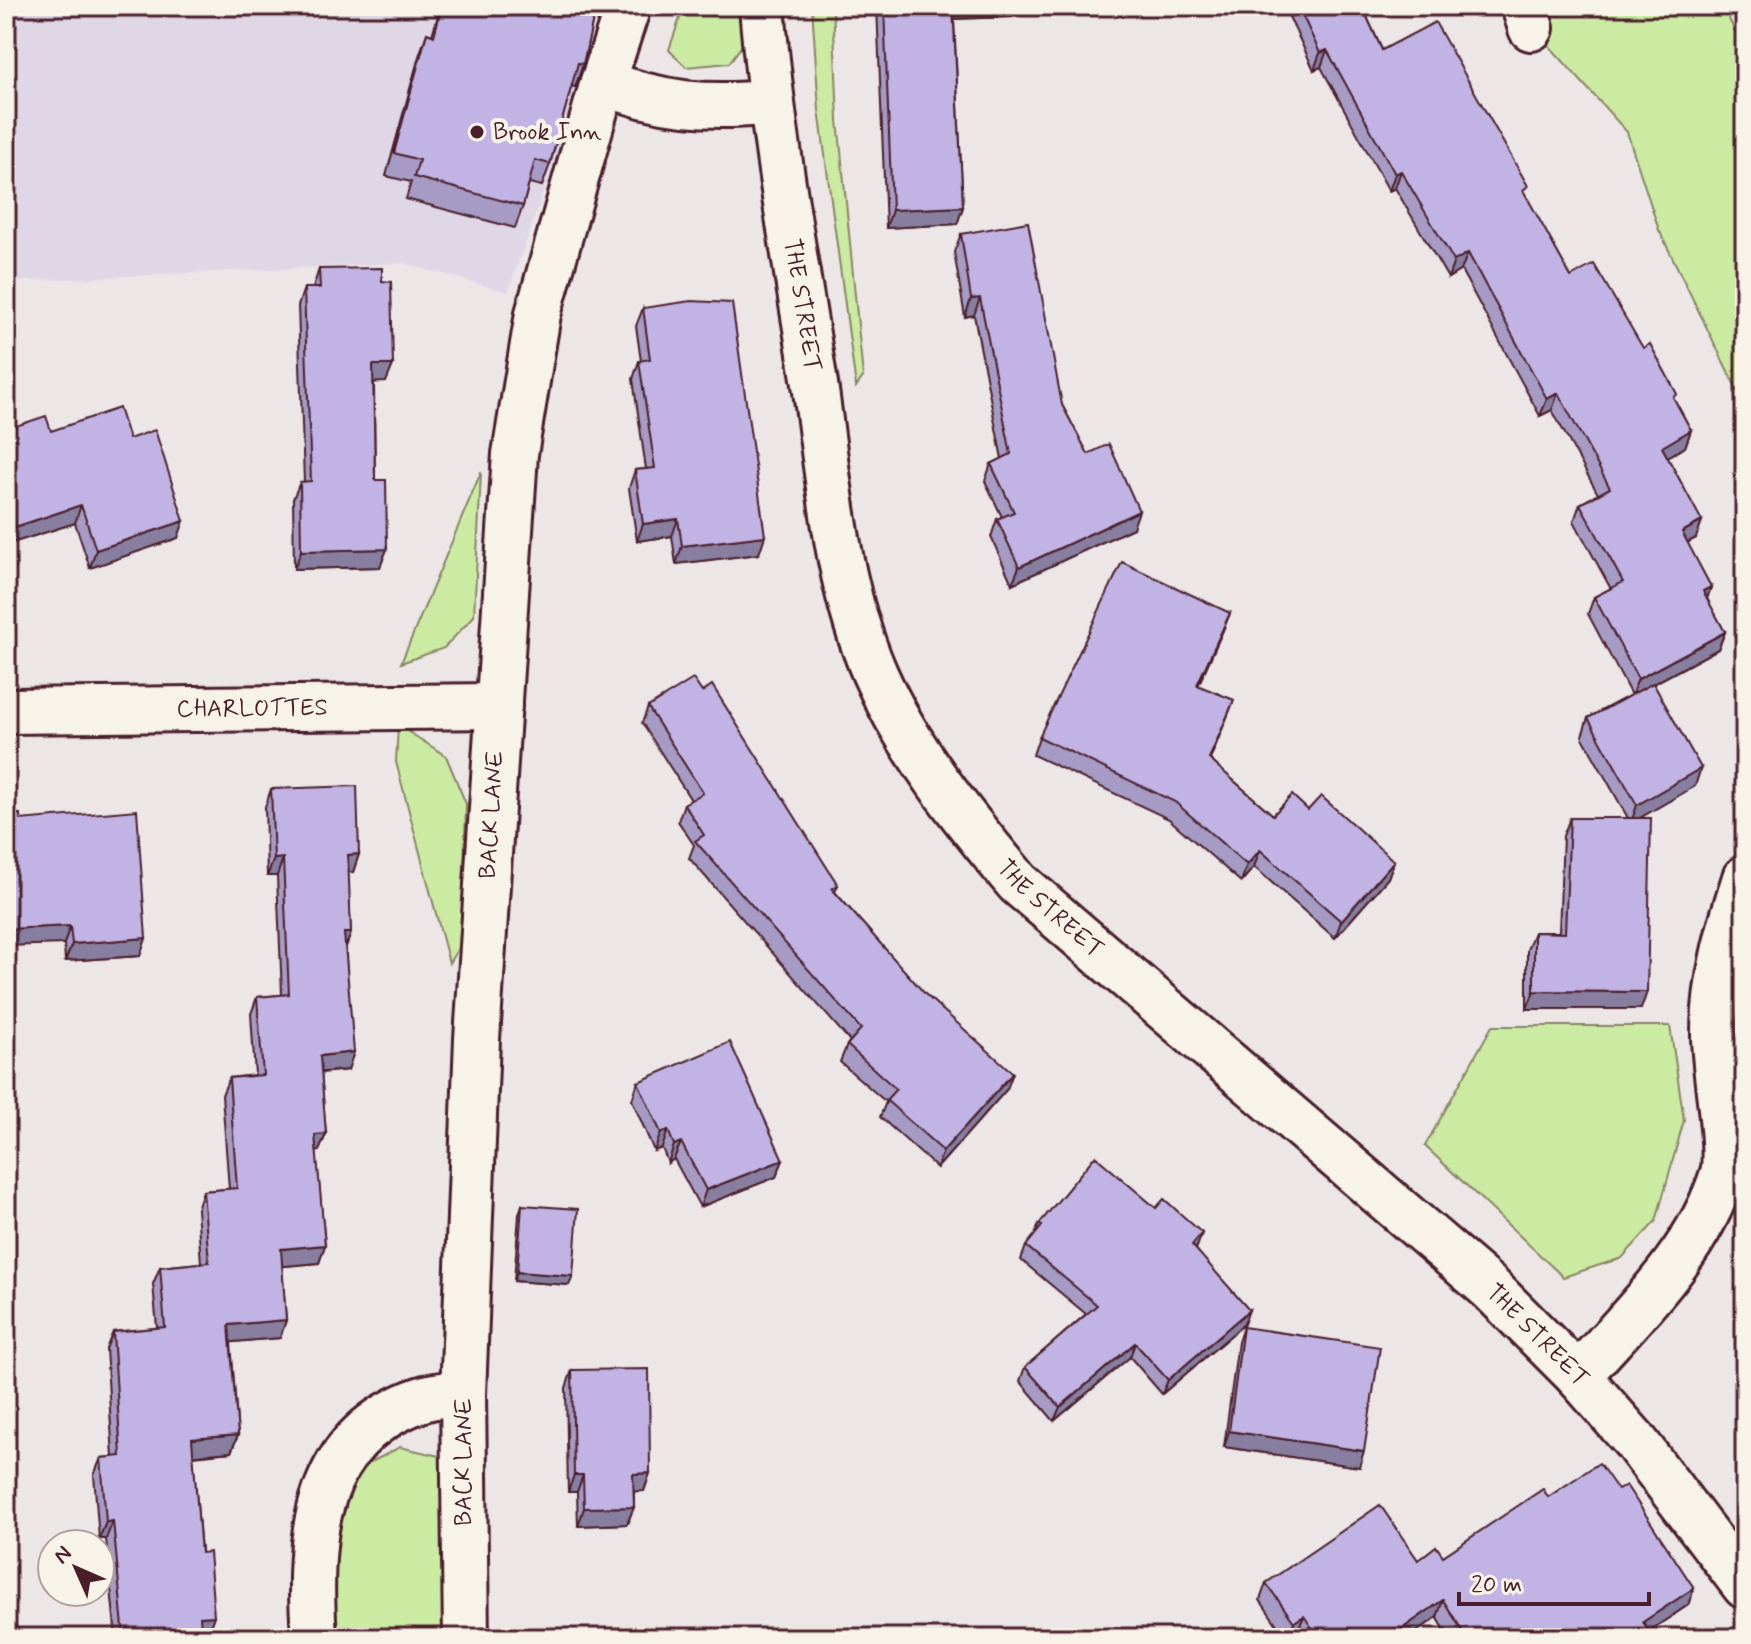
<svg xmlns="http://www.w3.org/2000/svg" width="1751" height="1644" font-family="Mynerve,sans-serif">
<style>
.built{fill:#dfd7e6}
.green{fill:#cbeaa2;stroke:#8a8466;stroke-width:2}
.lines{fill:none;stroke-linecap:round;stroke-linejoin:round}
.minor-casing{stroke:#4a1f2b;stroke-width:50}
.minor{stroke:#f7f3e8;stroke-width:44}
.wall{fill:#a69bc5;stroke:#4a1f2b;stroke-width:2}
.shaded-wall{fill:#877ea0;stroke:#4a1f2b;stroke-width:2}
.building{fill:#c1b4e5;stroke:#4a1f2b;stroke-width:2}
.poi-dot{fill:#4a1f2b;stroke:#f7f3e8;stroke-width:3}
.labels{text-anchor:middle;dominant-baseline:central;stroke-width:8;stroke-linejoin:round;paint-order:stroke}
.poi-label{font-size:24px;fill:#4a1f2b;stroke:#f7f3e8;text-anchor:start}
.street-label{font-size:24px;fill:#4a1f2b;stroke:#f7f3e8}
</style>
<rect width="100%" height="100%" fill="#ece6e7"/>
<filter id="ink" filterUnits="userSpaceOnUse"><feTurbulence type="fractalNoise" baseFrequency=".0125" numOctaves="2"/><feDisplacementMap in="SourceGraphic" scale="16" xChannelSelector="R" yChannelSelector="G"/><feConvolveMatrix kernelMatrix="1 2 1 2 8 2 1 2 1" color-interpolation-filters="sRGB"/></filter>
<g filter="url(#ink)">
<path class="built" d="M6 6H443L600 33 508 292 403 263 6 282Z"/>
<g class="green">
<path d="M684 6H741L746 40 729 63 686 67 669 50Z"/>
<path d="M812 6H833L838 120 863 377 856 387 819 110Z"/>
<path d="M1557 6H1723L1745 53V406L1659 230 1627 132 1544 40Z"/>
<path d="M481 472 474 616 444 648 401 663Z"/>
<path d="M398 725 446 756 466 804 462 942 449 963 396 762Z"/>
<path d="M1492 1026H1670L1684 1120 1656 1221 1622 1258 1563 1277 1425 1146Z"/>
<path d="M400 1447 453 1459 450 1638H323L321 1546 350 1473Z"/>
</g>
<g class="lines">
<g class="minor-casing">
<g id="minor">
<path id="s1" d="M762 6C772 133 795 258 815 384 829 480 836 584 875 674 909 751 964 819 1018 883L1490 1288 1578 1376 1635 1441 1745 1586"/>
<path d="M1524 6 1531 28"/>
<path d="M603 82C660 105 711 109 771 102"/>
<path id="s2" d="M6 711 499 706"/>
<path d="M1578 1376C1632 1315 1699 1253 1723 1173 1730 1147 1713 1066 1714 1033 1714 981 1729 927 1745 878"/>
<path d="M314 1635C308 1552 310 1457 393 1412 417 1399 436 1393 463 1394"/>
<path id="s3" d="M466 1638 463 1394 477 1039 515 454 538 314 603 82 628 6"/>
</g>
</g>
<use href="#minor" class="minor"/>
</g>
<g class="wall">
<path d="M441 6H596L583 64 575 87 571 86 550 164 542 186 529 183 523 206 515 228 406 199 411 182 386 176 419 56 427 33 432 35Z"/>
<path d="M877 6H1016L1012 17 954 19 963 207 957 224 886 228Z"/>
<path d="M1284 6H1362L1382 50 1525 195 1571 277 1675 401 1691 430 1685 447 1667 457 1696 538 1687 543 1711 587 1707 599 1725 632 1718 649 1653 684 1695 786 1639 818 1641 1009H1527V950L1534 932H1559L1563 836 1570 818H1628L1582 736 1588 718 1631 695 1588 614 1594 597 1611 589 1574 521 1580 504 1598 494 1552 410 1540 416 1461 270 1448 278 1395 188 1389 191 1321 67 1314 70Z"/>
<path d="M961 234 1062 405 1088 454 1133 528 1012 584 991 537 997 519 1002 517 985 481 991 464 1002 459 974 315 965 317 954 252Z"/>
<path d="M319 269 382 281 386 382H374L375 480 387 549 380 567 294 569 293 499 300 482H304L298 306 304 288H313Z"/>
<path d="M643 308 759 554 676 564 672 536 637 541 629 488 635 470 646 469 633 379 639 361H641L636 326Z"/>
<path d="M6 424 7 429 51 431 129 439 178 538 90 568 75 523 6 545Z"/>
<path d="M1230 613 1223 630 1198 686 1234 700 1210 760 1273 815 1308 810 1394 861 1388 878 1335 938 1254 867 1241 882 1169 819 1033 755 1039 737Z"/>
<path d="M648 707 838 885 835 892 1007 1089 937 1168 880 1117 886 1102 840 1062 847 1045 850 1041 689 858 694 845 678 821 684 804 691 800 642 723Z"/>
<path d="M271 789 359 854 353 872H348L351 933 346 947 348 1070 321 1073 326 1134 319 1151 316 1152 325 1245 319 1263 282 1266 286 1320 280 1338 231 1342 238 1435 231 1452 193 1456 208 1633 201 1634 202 1638H116L106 1539H99L94 1475 101 1458 113 1457 106 1349 113 1332 157 1328 153 1284 160 1267 201 1263 197 1209 203 1191 229 1189 222 1095 229 1078 255 1075 251 1014 257 997 282 995 277 876H267L265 807Z"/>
<path d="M20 820 146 938 140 956 65 961 64 944Z"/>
<path d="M638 1082 783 1160 776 1177 700 1207 674 1159 668 1163 662 1148 654 1151 632 1100Z"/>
<path d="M522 1205 573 1276 569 1285 514 1281 519 1214Z"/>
<path d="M1156 1208 1202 1233 1196 1249 1244 1324 1162 1394 1130 1357 1054 1421 1020 1381 1025 1367 1086 1314 1021 1260 1026 1246 1035 1235 1039 1224Z"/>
<path d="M1243 1327 1359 1467 1224 1447 1238 1342Z"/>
<path d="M572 1370 650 1473 644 1491H634V1507L627 1524 578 1526 577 1492H568L566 1388Z"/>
<path d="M1618 1490 1694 1588 1688 1605 1649 1631 1654 1638H1450L1437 1617 1408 1638H1301L1297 1633 1290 1638H1286L1260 1600 1266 1583 1443 1556 1548 1497Z"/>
</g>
<g class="shaded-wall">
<path d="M951 6H1016L1012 17 946 19Z"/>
<path d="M1327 50 1321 67 1314 70 1320 53Z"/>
<path d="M1401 171 1395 188 1389 191 1395 174Z"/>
<path d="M963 207 957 224 886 228 892 210Z"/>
<path d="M1468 253 1461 270 1448 278 1454 261Z"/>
<path d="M980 298 974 315 965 317 971 299Z"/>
<path d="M373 365H393L386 382 367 383Z"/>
<path d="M1558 393 1552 410 1540 416 1547 399Z"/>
<path d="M1691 430 1685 447 1655 464 1662 447Z"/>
<path d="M81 505 75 523 6 545V530Z"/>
<path d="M1139 511 1133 528 1012 584 1019 567Z"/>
<path d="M678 519 672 536 637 541 643 524Z"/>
<path d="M184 521 178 538 90 568 96 550Z"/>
<path d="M1702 521 1696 538 1675 549 1682 532Z"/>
<path d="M765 536 759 554 676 564 682 546Z"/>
<path d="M387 549 380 567 294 569 301 551Z"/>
<path d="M1711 587 1705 604 1703 591Z"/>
<path d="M1230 613 1223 630 1190 702 1197 685Z"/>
<path d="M1725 632 1718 649 1631 696 1638 679Z"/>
<path d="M1701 768 1695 786 1631 823 1637 805Z"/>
<path d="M1260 850 1254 867 1241 882 1247 865Z"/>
<path d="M359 854 353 872 341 873 348 855Z"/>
<path d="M283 858 277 876H267L274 859Z"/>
<path d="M1394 861 1388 878 1335 938 1341 921Z"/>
<path d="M70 926 64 944 6 946V929Z"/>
<path d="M344 933H351L344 951Z"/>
<path d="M146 938 140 956 65 961 72 944Z"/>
<path d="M1534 991 1647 992 1641 1009H1527Z"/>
<path d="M354 1052 348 1070 313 1073 320 1056Z"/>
<path d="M1013 1073 1007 1089 937 1168 943 1151Z"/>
<path d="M668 1130 662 1148 654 1151 661 1133Z"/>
<path d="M326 1134 319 1151 308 1152 315 1135Z"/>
<path d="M681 1142 674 1159 668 1163 674 1145Z"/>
<path d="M783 1160 776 1177 700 1207 706 1190Z"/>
<path d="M1202 1233 1197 1247 1187 1259 1192 1245Z"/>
<path d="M325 1245 319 1263 274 1267 281 1249Z"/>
<path d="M517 1272 573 1276 569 1285 514 1281Z"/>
<path d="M1249 1310 1244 1324 1162 1394 1168 1380Z"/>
<path d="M286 1320 280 1338 223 1343 229 1325Z"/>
<path d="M1135 1343 1130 1357 1054 1421 1060 1407Z"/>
<path d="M1229 1431 1364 1451 1359 1467 1224 1447Z"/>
<path d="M238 1435 231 1452 185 1456 192 1439Z"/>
<path d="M650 1473 644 1491 627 1492 633 1474Z"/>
<path d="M574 1475H583L577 1492H568Z"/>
<path d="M634 1507 627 1524 578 1526 584 1508Z"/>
<path d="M113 1521 106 1539H99L106 1522Z"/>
<path d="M1694 1588 1688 1605 1639 1638 1643 1622Z"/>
<path d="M1443 1600 1437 1617 1408 1638H1389Z"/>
<path d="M214 1616 208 1633 193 1634 200 1617Z"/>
<path d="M1304 1616 1297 1633 1288 1638 1294 1622Z"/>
</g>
<g class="building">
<path d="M442 6H596L583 64 578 63 550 164 535 160 523 206 414 177 419 160 394 153 427 33 434 36Z"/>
<path d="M884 6H953L963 207 892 210Z"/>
<path d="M1298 6H1362L1382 50 1435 22 1528 186 1523 190 1571 277 1594 264 1643 348 1650 344 1677 394 1673 397 1691 430 1662 447 1702 521 1682 532 1711 587 1703 591 1725 632 1638 679 1594 597 1623 582 1580 504 1610 488 1558 393 1547 399 1468 253 1454 261 1401 171 1395 174 1327 50 1320 53Z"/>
<path d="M1028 222 1062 405 1088 454 1109 444 1139 511 1019 567 997 519 1014 512 991 464 1011 454 980 298 971 299 961 234Z"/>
<path d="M382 268V281L391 282 393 365H373L375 480H386L387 549 301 551 300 482 311 481 304 288H320L319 269Z"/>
<path d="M691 301 732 303 765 536 682 546 678 519 643 524 635 470 655 468 639 361 650 359 643 308Z"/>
<path d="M119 408 129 439 155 430 184 521 96 550 81 505 6 530V424L7 429 46 416 51 431Z"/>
<path d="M1122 562 1230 613 1197 685 1234 700 1209 759 1273 815 1292 795 1308 810 1321 796 1394 861 1341 921 1260 850 1247 865 1175 802 1039 737Z"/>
<path d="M693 679 702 692 712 685 838 885 832 889 926 995 1013 1073 943 1151 886 1100 896 1089 847 1045 861 1029 695 841 704 835 684 804 703 793 648 707Z"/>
<path d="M1653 683 1701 768 1637 805 1588 718Z"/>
<path d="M357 786 359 854 348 855 351 933H344L354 1052 320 1056 326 1134 315 1135 325 1245 281 1249 286 1320 229 1325 238 1435 192 1439 201 1553 209 1552 214 1616 200 1617 202 1638H124L113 1521 106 1522 101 1458 121 1456 113 1332 165 1327 160 1267 209 1262 203 1191 237 1188 229 1078 263 1075 257 997 289 994 283 858 274 859 271 789Z"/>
<path d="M137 810 146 938 72 944 70 926 6 929V814H20V820Z"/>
<path d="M1570 818H1651L1647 992 1534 991V932L1565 933Z"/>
<path d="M730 1042 783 1160 706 1190 681 1142 674 1145 668 1130 661 1133 638 1082Z"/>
<path d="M1095 1156 1156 1208 1164 1199 1202 1233 1192 1245 1249 1310 1168 1380 1135 1343 1060 1407 1025 1367 1097 1305 1026 1246 1042 1226 1039 1224Z"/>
<path d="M522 1205 578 1209 573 1276 517 1272Z"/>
<path d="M1243 1327 1380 1347 1364 1451 1229 1431Z"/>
<path d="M649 1369 650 1473 633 1474 634 1507 584 1508 583 1475H574L572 1370Z"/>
<path d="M1599 1463 1618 1490 1626 1485 1694 1588 1643 1622 1654 1638H1467L1443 1600 1389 1638H1310L1316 1634 1304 1616 1294 1622 1266 1583 1380 1505 1418 1560 1436 1546 1443 1556 1543 1489 1548 1497Z"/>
</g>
</g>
<circle class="poi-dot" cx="477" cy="132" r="8"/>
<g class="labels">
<g class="poi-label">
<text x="493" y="132">Brook Inn</text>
</g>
<g class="street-label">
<text stroke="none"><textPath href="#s1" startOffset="302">THE STREET</textPath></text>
<text stroke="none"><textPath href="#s2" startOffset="246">CHARLOTTES</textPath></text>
<text stroke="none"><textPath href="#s3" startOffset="824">BACK LANE</textPath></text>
<text stroke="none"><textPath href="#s1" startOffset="974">THE STREET</textPath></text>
<text stroke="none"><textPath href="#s1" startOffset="1622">THE STREET</textPath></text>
<text transform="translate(464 1462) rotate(-90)">BACK LANE</text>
</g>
</g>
<rect width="1751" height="1644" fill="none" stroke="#f7f3e8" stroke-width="32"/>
<rect x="16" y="16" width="1719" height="1612" fill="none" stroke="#4a1f2b" stroke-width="3" filter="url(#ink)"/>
<g transform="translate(76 1568) rotate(315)"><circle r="38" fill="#f7f3e8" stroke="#b29e9c" stroke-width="2"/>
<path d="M0-6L14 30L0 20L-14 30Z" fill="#4a1f2b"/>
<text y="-12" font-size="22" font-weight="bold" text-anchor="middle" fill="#4a1f2b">N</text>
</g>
<path d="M1459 1592v12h190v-12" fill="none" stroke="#4a1f2b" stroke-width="4"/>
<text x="1471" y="1592" font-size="24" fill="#4a1f2b" stroke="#f7f3e8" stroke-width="6" paint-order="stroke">20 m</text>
</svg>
